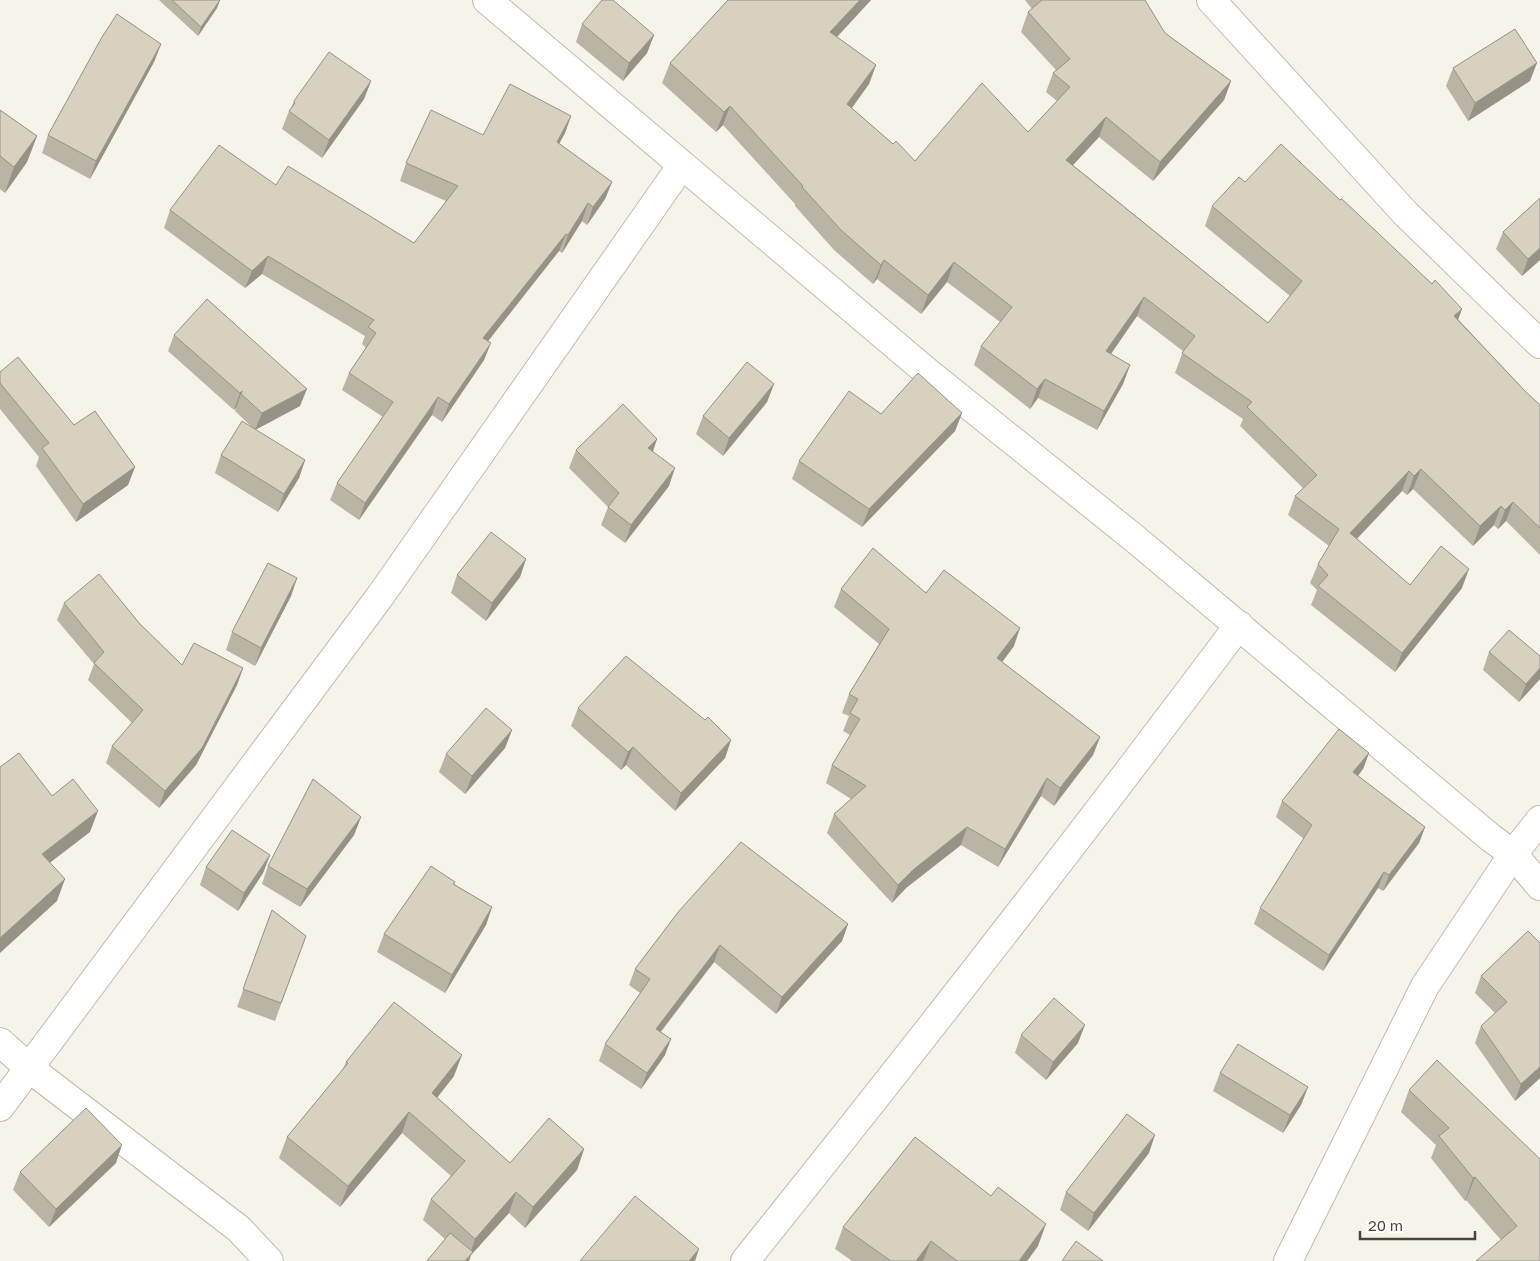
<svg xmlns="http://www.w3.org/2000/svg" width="1540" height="1261" font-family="'Golos Text',sans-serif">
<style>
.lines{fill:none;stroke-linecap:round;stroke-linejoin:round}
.street-casing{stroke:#c2bcad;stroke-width:30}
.street{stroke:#fff;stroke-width:28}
.wall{fill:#bab4a5}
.shaded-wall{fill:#979286}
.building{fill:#d8d1c0;stroke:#979286}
</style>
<rect width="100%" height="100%" fill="#f6f3eb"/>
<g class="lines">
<g class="street-casing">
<g id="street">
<path d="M487 0 926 371 1134 538 1491 838 1513 854 1540 886"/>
<path d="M1211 0 1406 214 1540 344"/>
<path d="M0 1042 29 1068 239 1229 269 1261"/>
<path d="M0 1107 381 595 682 165"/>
<path d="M745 1261C913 1052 1078 840 1239 625"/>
<path d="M1288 1261 1425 986 1513 854 1540 820"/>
</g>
</g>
<use href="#street" class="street"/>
</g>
<g class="wall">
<path d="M159 0H220L217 8 198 36Z"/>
<path d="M728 0H871L837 37 876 65 869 84 852 108 893 144 915 161 1028 132 1057 101 1046 92 1053 73 1056 70 1021 32 1028 12 1032 9 1025 0H1145L1165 33 1231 81 1224 100 1153 181 1099 137 1073 165 1268 323 1290 296 1205 226 1212 206 1245 182 1340 200 1432 284 1462 309 1458 319 1526 392 1540 405V555L1506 521 1498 529 1494 525 1473 546 1413 489 1407 495 1402 491 1357 539 1410 585 1462 588 1395 672 1311 605 1317 590 1310 583 1318 564 1329 546 1288 515 1295 496 1303 488 1240 426 1243 419 1175 373 1183 351 1137 316 1111 354 1130 365 1123 384 1097 430 1038 398 1030 409 974 365 981 346 1000 322 947 282 921 314 877 279 873 284 834 250 795 206V204L723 125 716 132 662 83 670 63Z"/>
<path d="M582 24 654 35 647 53 623 81 576 42Z"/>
<path d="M161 44 154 62 90 179 42 153 48 135Z"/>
<path d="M1453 68 1530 81 1468 121 1446 86Z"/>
<path d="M371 81 364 99 322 158 282 129 289 111 291 108 294 101Z"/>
<path d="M0 110 37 136 27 162 5 193 0 189Z"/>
<path d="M571 116 565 133 559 144 612 182 605 199 587 225 582 221 562 253 559 251 488 341 484 360 442 422 432 415 359 520 330 500 337 483 383 417 342 390 349 373 366 348 362 344 365 336 262 274 245 288 164 228 170 210 276 185 414 243 446 201 400 181 406 163 483 135Z"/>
<path d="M1540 198V260L1522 276 1496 249 1503 232Z"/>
<path d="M174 335 300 406 255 430 235 411 236 408 234 410 168 351Z"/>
<path d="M0 372 74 425 135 467 128 485 76 522 36 466 39 457 0 409Z"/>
<path d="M774 384 767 402 723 456 696 434 703 416Z"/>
<path d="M962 413 955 431 862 527 792 479 799 461 881 414Z"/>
<path d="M657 439 653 451 669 486 625 543 601 525 608 507 569 468 576 450Z"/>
<path d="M221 455 305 460 299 478 278 512 215 473Z"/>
<path d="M526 559 520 577 486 621 451 593 457 575Z"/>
<path d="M297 578 291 596 255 666 226 650 232 632Z"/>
<path d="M841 589 926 593 1014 646 1002 662 1100 737 1093 755 1054 806 1041 796 998 867 961 845 906 888 892 903 827 833 834 814 851 799 826 783 832 765 850 735 843 731 849 716 842 713 849 694 879 644 834 607Z"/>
<path d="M64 603 140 624 182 665 243 668 237 685 196 765 159 808 106 763 112 746 132 723 88 680 94 664 57 620Z"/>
<path d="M1489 652 1540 679 1519 702 1483 670Z"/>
<path d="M578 708 705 720 731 740 725 758 675 811 626 765 621 770 571 726Z"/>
<path d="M512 730 505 748 465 794 439 772 446 754Z"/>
<path d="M1369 753 1363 769 1358 776 1425 827 1419 843 1383 891 1378 888 1323 971 1254 924 1260 908 1304 839 1276 817 1282 801Z"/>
<path d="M361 817 354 835 300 907 262 884 268 866Z"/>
<path d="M270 855 263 873 238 911 200 885 206 867Z"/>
<path d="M455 882 454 884 492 907 486 925 445 993 377 952 384 934Z"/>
<path d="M272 910 306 936 275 1021 237 1007Z"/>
<path d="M679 911 848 924 842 941 776 1014 714 962 661 1032 665 1055 641 1089 599 1061 605 1044 640 993 629 985 635 969Z"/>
<path d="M1528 931 1540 1078 1515 1101 1475 1043 1481 1026 1495 1013 1475 993 1481 976Z"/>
<path d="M1021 1035 1078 1043 1046 1080 1015 1053Z"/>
<path d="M1437 1060 1540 1261 1501 1240 1466 1200 1465 1201 1431 1158 1436 1145 1401 1112 1409 1090Z"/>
<path d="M346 1062 454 1076 437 1098 510 1163 584 1149 577 1170 525 1228 509 1213 471 1255 469 1261H427L445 1239 423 1220 431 1199 451 1176 402 1133 340 1207 279 1158 287 1137 343 1069Z"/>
<path d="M1220 1073 1308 1087 1301 1105 1283 1133 1213 1091Z"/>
<path d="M1149 1153 1088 1231 1060 1210 1066 1192Z"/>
<path d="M116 1163 49 1227 13 1190 20 1172Z"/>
<path d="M843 1227 1038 1246 1027 1261H852L835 1249Z"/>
</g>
<g class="shaded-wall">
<path d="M220 0 217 8 198 36 201 27Z"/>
<path d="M860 0H871L823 52 830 32Z"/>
<path d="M654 35 647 53 623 81 629 63Z"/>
<path d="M161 44 154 62 90 179 96 161Z"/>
<path d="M1537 63 1530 81 1468 121 1475 103Z"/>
<path d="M876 65 869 84 840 124 847 104Z"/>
<path d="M371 81 364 99 322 158 329 140Z"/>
<path d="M1231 81 1224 100 1153 181 1160 162Z"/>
<path d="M730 106 723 125 716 132 724 112Z"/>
<path d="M571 116 565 133 550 160 557 142Z"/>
<path d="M1106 117 1099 137 1059 180 1066 160Z"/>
<path d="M37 136 27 162 5 193 14 167Z"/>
<path d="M612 182 605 199 587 225 593 207Z"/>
<path d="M588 203 582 221 562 253 568 235Z"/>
<path d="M566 234 559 251 477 355 483 338Z"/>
<path d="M1540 248V260L1522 276 1528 259Z"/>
<path d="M268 256 262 274 245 288 252 271Z"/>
<path d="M884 260 877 279 873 284 881 265Z"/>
<path d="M954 262 947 282 921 314 928 295Z"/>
<path d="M1144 297 1137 316 1099 371 1106 351Z"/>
<path d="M1462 309 1455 328 1454 316Z"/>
<path d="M491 343 484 360 442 422 449 404Z"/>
<path d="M1130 365 1123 384 1097 430 1104 411Z"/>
<path d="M1045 379 1038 398 1030 409 1037 389Z"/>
<path d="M774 384 767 402 723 456 729 438Z"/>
<path d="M307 389 300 406 255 430 262 413Z"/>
<path d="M242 391 236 408 234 410 240 393Z"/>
<path d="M438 397 432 415 359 520 365 503Z"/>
<path d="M962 413 955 431 862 527 869 509Z"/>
<path d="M657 439 651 457 648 448Z"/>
<path d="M305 460 299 478 278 512 284 494Z"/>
<path d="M135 467 128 485 76 522 83 504Z"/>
<path d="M675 468 669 486 625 543 631 525Z"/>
<path d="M1421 469 1413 489 1407 495 1414 476Z"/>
<path d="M1409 471 1402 491 1343 553 1350 533Z"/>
<path d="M1513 502 1506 521 1498 529 1505 510Z"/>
<path d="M1501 506 1494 525 1473 546 1480 526Z"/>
<path d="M526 559 520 577 486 621 492 603Z"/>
<path d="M1469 569 1462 588 1395 672 1402 653Z"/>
<path d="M297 578 291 596 255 666 261 648Z"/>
<path d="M1020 628 1014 646 991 677 997 658Z"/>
<path d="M243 668 237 685 196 765 159 808 165 791Z"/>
<path d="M1540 668V679L1519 702 1526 684Z"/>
<path d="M512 730 505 748 465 794 472 776Z"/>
<path d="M1100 737 1093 755 1054 806 1060 788Z"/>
<path d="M731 740 725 758 675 811 681 793Z"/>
<path d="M633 747 626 765 621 770 628 752Z"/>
<path d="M1369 753 1363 769 1347 789 1353 772Z"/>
<path d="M1047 778 1041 796 998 867 1005 849Z"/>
<path d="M98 811 90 832 34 875 42 854Z"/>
<path d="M361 817 354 835 300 907 307 889Z"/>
<path d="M967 827 961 845 906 888 892 903 898 885 913 870Z"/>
<path d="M1425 827 1419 843 1383 891 1389 875Z"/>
<path d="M270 855 263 873 238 911 244 893Z"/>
<path d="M1384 872 1378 888 1323 971 1329 955Z"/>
<path d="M65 879 57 901 0 953V938Z"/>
<path d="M492 907 486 925 445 993 452 975Z"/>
<path d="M848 924 842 941 776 1014 782 997Z"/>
<path d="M720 945 714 962 650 1045 656 1029Z"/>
<path d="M1085 1025 1078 1043 1046 1080 1053 1062Z"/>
<path d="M671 1039 665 1055 641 1089 647 1073Z"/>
<path d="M462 1055 454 1076 424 1114 432 1093Z"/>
<path d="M1540 1067V1078L1515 1101 1521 1084Z"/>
<path d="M1308 1087 1301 1105 1283 1133 1290 1115Z"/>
<path d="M409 1112 402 1133 340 1207 348 1186Z"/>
<path d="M1155 1135 1149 1153 1088 1231 1094 1213Z"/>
<path d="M122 1145 116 1163 49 1227 56 1209Z"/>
<path d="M584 1149 577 1170 525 1228 533 1207Z"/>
<path d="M1475 1177 1466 1200 1465 1201 1473 1178Z"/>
<path d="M516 1192 509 1213 471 1255 469 1261H465L469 1257 475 1239Z"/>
<path d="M1046 1224 1038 1246 1027 1261H1019Z"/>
<path d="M931 1241 923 1261H916Z"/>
<path d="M699 1249 695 1261H689Z"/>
</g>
<g class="building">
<path d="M172 0H220L201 27Z"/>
<path d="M602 0H613L654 35 629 63 582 24Z"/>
<path d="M728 0H860L830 32 876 65 847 104 893 144 896 141 915 161 982 83 1028 132 1070 87 1053 73 1070 59 1028 12 1042 0H1145L1165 33 1231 81 1160 162 1106 117 1066 160 1268 323 1302 281 1212 206 1239 177 1245 182 1281 144 1340 200 1342 199 1432 284 1435 280 1462 309 1454 316 1526 392 1540 405V528L1513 502 1505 510 1501 506 1480 526 1421 469 1414 476 1409 471 1350 533 1410 585 1441 546 1469 569 1402 653 1318 586 1328 575 1318 564 1339 529 1295 496 1317 475 1247 407 1252 402 1182 353 1195 336 1144 297 1106 351 1130 365 1104 411 1045 379 1037 389 981 346 1012 307 954 262 928 295 884 260 881 265 841 230 802 187 803 186 730 106 724 112 670 63Z"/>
<path d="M117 14 161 44 96 161 48 135 102 37Z"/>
<path d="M1515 29 1537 63 1475 103 1453 68Z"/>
<path d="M329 52 371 81 329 140 289 111 295 103 294 101Z"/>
<path d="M510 84 571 116 557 142 612 182 593 207 588 203 568 235 566 234 483 338 491 343 449 404 438 397 365 503 337 483 393 402 349 373 376 333 368 327 374 320 268 256 252 271 170 210 219 145 276 185 288 166 414 243 458 186 406 163 431 110 483 135Z"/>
<path d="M0 110 37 136 14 167 0 156Z"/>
<path d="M1540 198V248L1528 259 1503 232Z"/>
<path d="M207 299 307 389 262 413 241 394 242 391 240 393 174 335Z"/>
<path d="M18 357 74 425 95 411 135 467 83 504 42 448 49 443 0 383V372Z"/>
<path d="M747 362 774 384 729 438 703 416Z"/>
<path d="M918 373 962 413 869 509 799 461 849 391 881 414Z"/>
<path d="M623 404 657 439 648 448 675 468 631 525 608 507 619 493 576 450Z"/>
<path d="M242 421 305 460 284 494 221 455Z"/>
<path d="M491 532 526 559 492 603 457 575Z"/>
<path d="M873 548 926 593 944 570 1020 628 997 658 1100 737 1060 788 1047 778 1005 849 967 827 913 870 898 885 834 814 866 786 832 765 860 719 850 713 858 699 849 694 889 629 841 589Z"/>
<path d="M268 563 297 578 261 648 232 632Z"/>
<path d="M99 574 140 624 182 665 194 643 243 668 202 748 165 791 112 746 143 710 94 663 104 652 64 603Z"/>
<path d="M1509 630 1540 656V668L1526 684 1489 652Z"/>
<path d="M626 656 705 720 708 717 731 740 681 793 633 747 628 752 578 708Z"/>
<path d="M486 708 512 730 472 776 446 754Z"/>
<path d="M1339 729 1369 753 1353 772 1425 827 1389 875 1384 872 1329 955 1260 908 1312 825 1282 801Z"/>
<path d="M19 753 52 796 73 779 98 811 42 854 65 879 0 938V767Z"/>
<path d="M313 779 361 817 307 889 268 866Z"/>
<path d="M232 830 270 855 244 893 206 867Z"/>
<path d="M741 842 848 924 782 997 720 945 656 1029 671 1039 647 1073 605 1044 650 979 635 969 679 911Z"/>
<path d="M431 866 455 882 453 884 492 907 452 975 384 934Z"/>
<path d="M272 910 306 936 281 1003 243 989Z"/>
<path d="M1528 931 1540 943V1067L1521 1084 1481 1026 1507 1002 1481 976Z"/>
<path d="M1054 998 1085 1025 1053 1062 1021 1035Z"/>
<path d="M394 1002 462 1055 432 1093 510 1163 549 1118 584 1149 533 1207 516 1192 475 1239 431 1199 465 1161 409 1112 348 1186 287 1137 348 1063 346 1062Z"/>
<path d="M1238 1044 1308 1087 1290 1115 1220 1073Z"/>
<path d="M1437 1060 1540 1159V1261H1476L1517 1226 1475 1177 1473 1178 1439 1136 1449 1128 1409 1090Z"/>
<path d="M86 1108 122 1145 56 1209 20 1172Z"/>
<path d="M1127 1114 1155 1135 1094 1213 1066 1192Z"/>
<path d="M915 1137 991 1196 998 1187 1046 1224 1019 1261H957L931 1241 916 1261H891L843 1227Z"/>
<path d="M635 1196 699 1249 689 1261H580Z"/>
<path d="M450 1233 473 1252 465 1261H427Z"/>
<path d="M1076 1241 1103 1261H1062Z"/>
</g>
<path d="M1360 1231v8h115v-8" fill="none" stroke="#4a4538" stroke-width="2.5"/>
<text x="1368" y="1231" font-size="15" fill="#4a4538" stroke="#ffffff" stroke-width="4" paint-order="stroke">20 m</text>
</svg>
